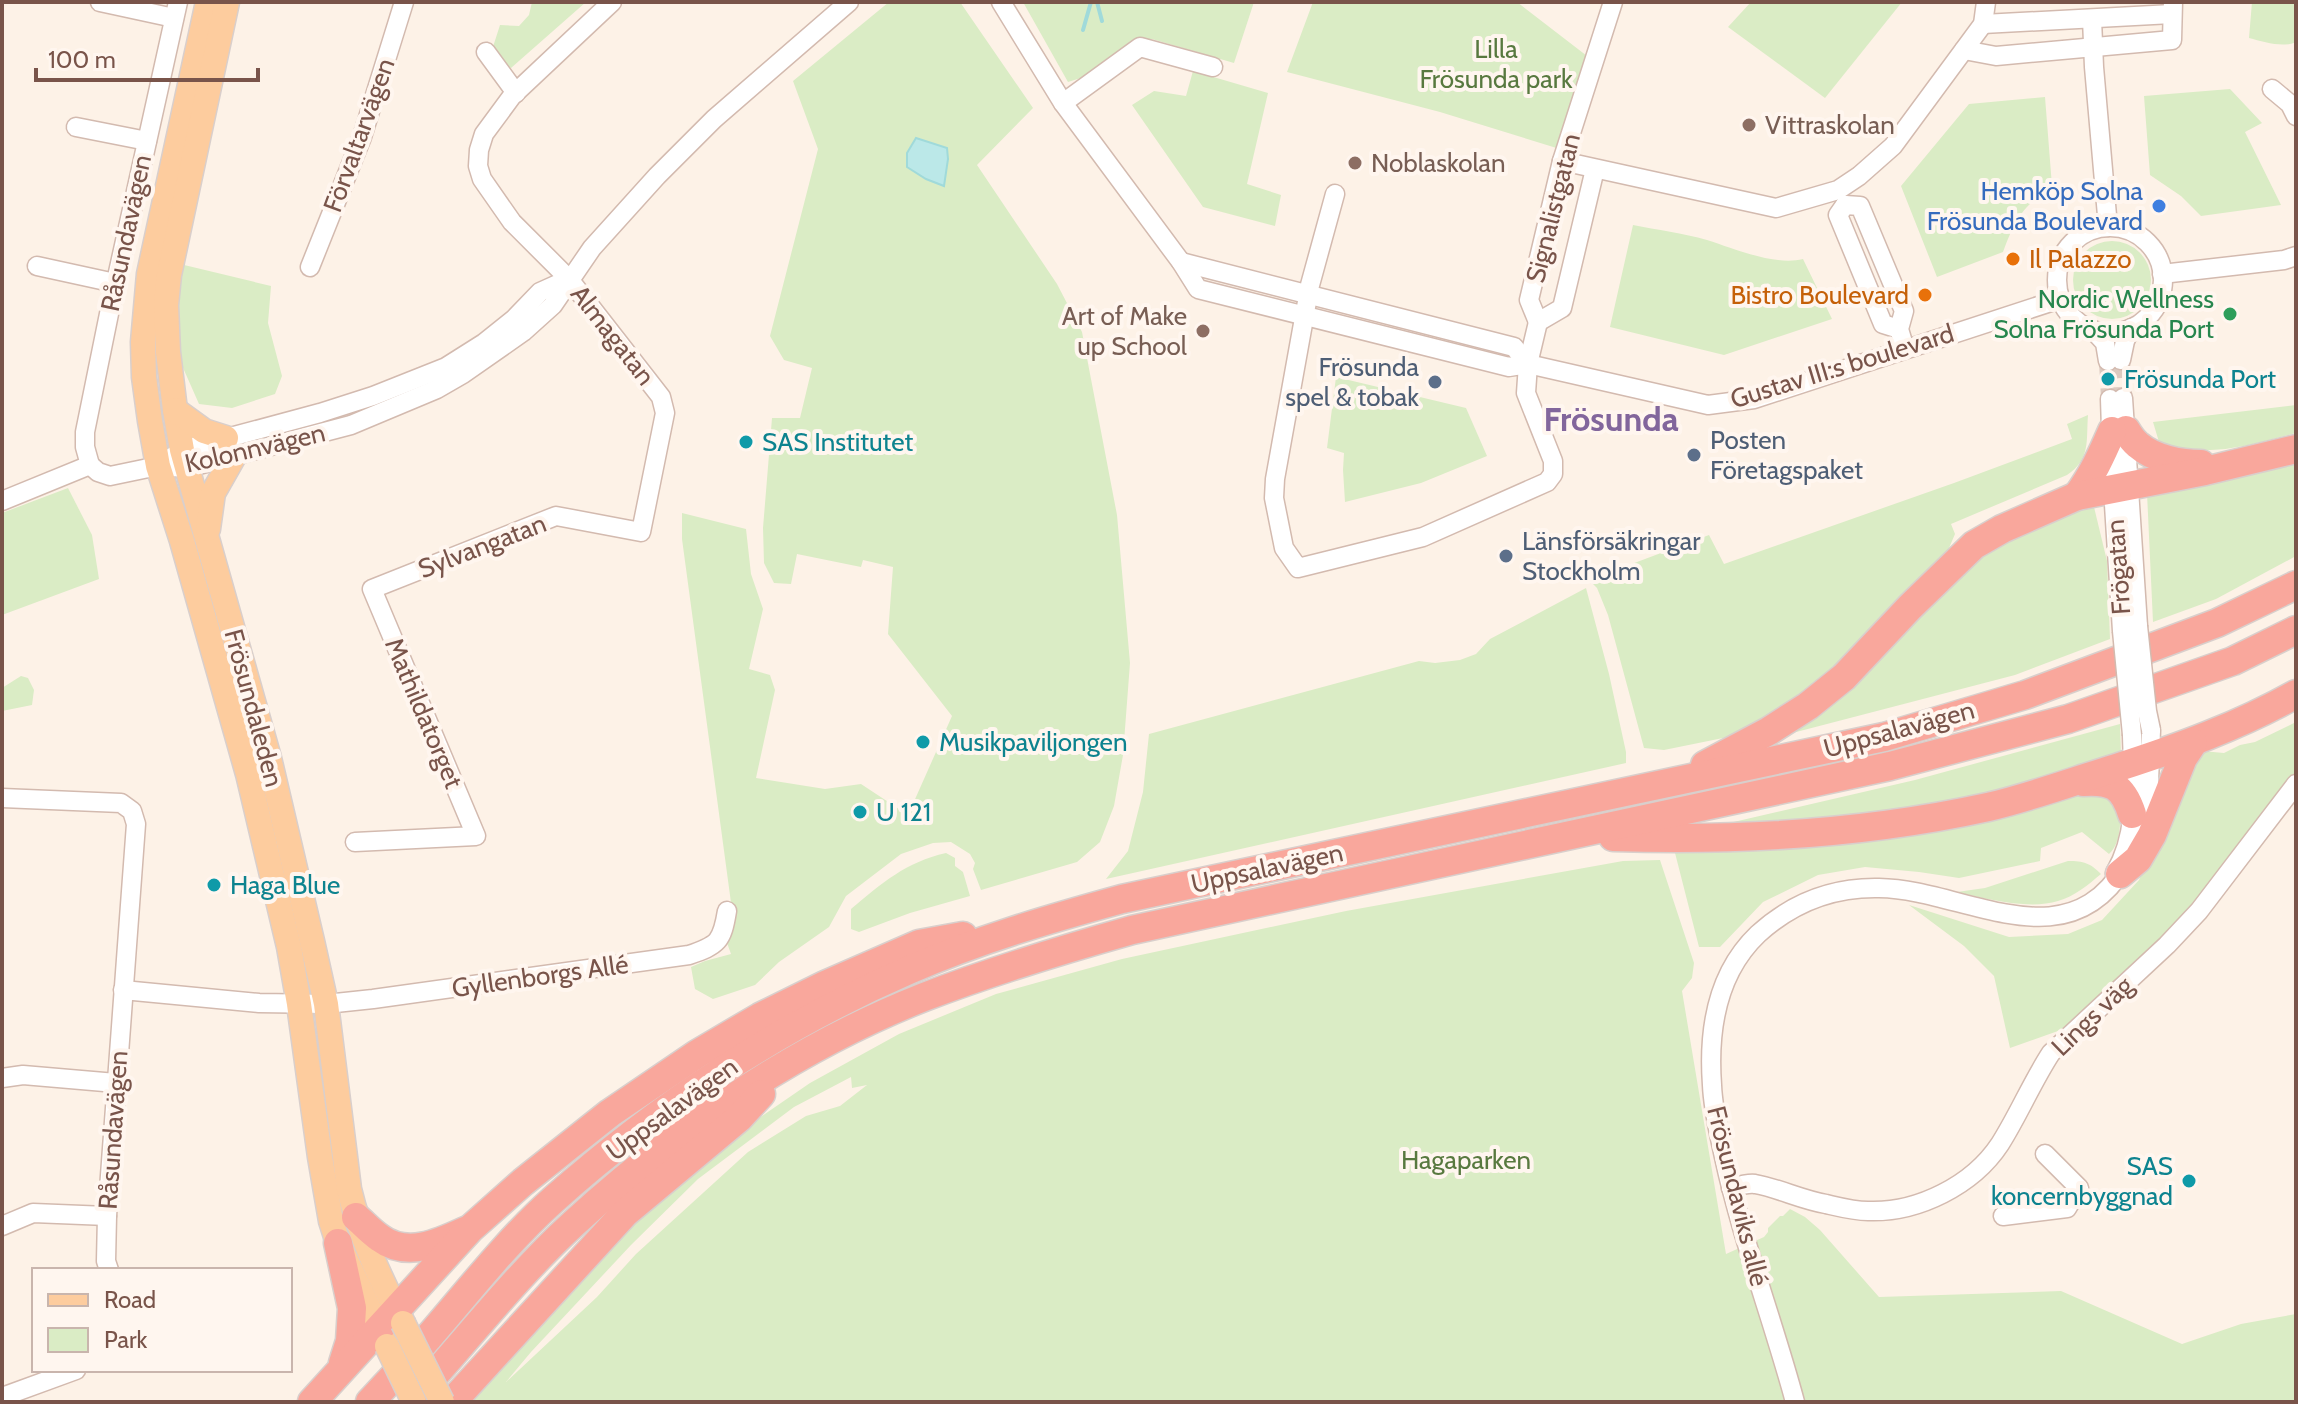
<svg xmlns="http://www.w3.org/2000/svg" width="2298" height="1404" font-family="Cabin,sans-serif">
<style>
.green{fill:#daecc5;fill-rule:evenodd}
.water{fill:#bbe8e8;stroke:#a0dada;stroke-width:2}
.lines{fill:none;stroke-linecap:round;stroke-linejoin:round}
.stream{stroke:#a0dada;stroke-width:4}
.minor-tunnel{stroke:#dccac0;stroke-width:18;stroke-dasharray:18 9;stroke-linecap:butt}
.minor-casing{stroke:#d3baaf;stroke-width:21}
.major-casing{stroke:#d9cfcc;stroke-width:27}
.highway-casing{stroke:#d9cfcc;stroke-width:31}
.minor{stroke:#fff;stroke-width:18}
.major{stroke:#fdcc9e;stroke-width:24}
.highway{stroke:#f9a79c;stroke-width:28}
.minor-bridge-casing{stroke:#d3baaf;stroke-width:21;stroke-linecap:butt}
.major-bridge-casing{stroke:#d9cfcc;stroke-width:27;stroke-linecap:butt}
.minor-bridge{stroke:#fff;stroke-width:18}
.major-bridge{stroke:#fdcc9e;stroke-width:24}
.education-dot{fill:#8d6e63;stroke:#fff6ef;stroke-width:3}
.shop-dot{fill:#3f7fe0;stroke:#fff6ef;stroke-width:3}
.food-dot{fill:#e8710a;stroke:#fff6ef;stroke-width:3}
.leisure-dot{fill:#2e9e5b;stroke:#fff6ef;stroke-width:3}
.culture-dot{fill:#0f9aa8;stroke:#fff6ef;stroke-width:3}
.service-dot{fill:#5c6f8a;stroke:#fff6ef;stroke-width:3}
.labels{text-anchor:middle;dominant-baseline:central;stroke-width:8;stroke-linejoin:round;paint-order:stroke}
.park-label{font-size:26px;fill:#58793f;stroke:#fff6ef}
.education-label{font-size:26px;fill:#785e54;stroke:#fff6ef;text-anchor:start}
.street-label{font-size:26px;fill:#79544a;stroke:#fff6ef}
.shop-label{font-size:26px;fill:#366cbe;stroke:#fff6ef;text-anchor:end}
.food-label{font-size:26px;fill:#c56008;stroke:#fff6ef;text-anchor:start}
.leisure-label{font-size:26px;fill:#27864d;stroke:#fff6ef;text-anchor:end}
.service-label{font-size:26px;fill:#4e5e75;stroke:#fff6ef;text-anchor:start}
.culture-label{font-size:26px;fill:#0d838f;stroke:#fff6ef;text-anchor:start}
.district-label{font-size:34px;font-weight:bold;fill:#82669c;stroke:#fff6ef}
</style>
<rect width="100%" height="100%" fill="#fdf2e7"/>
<g class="green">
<path d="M532 2H586L511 68 491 53 500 25 519 26 529 15Z"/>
<path d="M889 2H960L1033 108 977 165 1057 284 1082 332 1117 515 1130 663 1123 755 1114 806 1100 842 1077 862 981 890 973 869 975 863 970 854 951 842 933 843 901 854 846 896 829 927 779 962 755 985 713 999 695 989 691 967 705 961 731 954 726 940 732 910 682 539V513L746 529 751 574 763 609 749 669 770 675 775 690 756 778 825 789 861 784 908 815 952 716 888 634 893 567 863 560 861 567 797 554 791 584 774 583 764 563 763 528 772 418H800L812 368 784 360 770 336 818 149 793 81Z"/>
<path d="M1023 2H1254L1234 63 1152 39 1084 77 1068 82Z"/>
<path d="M1313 2H1517L1587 56 1563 150 1440 112 1287 72Z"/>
<path d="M1751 2H1902L1825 98 1728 27Z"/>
<path d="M2252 2H2296V42C2283 48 2264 42 2249 38Z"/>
<path d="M1193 71 1268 93 1247 184 1281 195 1275 226 1203 207 1132 105 1154 91 1186 96Z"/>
<path d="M2230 89 2262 123 2245 132 2281 205 2201 216 2181 196 2150 175 2144 96Z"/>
<path d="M2045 97 2052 186C2022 208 2016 217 2003 252L1937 277 1901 186 1969 104Z"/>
<path d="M1633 225C1657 230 1683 233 1707 240 1735 249 1775 266 1803 259L1832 319 1724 355 1610 327Z"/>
<circle cx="2112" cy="280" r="39"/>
<path d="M180 264 271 286 268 323 282 376 275 394 232 408 199 404 180 361 175 324Z"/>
<path d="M1336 377 1466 408 1487 456 1421 483 1345 502 1343 470 1344 453 1327 448Z"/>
<path d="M2296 405V433C2250 445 2205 460 2159 442L2153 422Z"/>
<path d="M2088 415C2086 441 2091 459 2067 475L1951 524 1955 534 1946 555 1828 679 1789 707 1728 737 1664 750 1644 748 1608 615 1597 588 1589 580 1709 535 1724 564 1954 483 2072 439 2067 424Z"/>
<path d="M2296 459V556L2216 599 2153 622 2147 493Z"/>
<path d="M68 488 92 535 99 579 2 615V513Z"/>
<path d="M2094 507 2107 561 2110 639 2015 675 1773 738 1962 569 2002 539 2063 514Z"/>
<path d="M1586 588 1609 674 1626 752V763L1106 879 1128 851 1143 792 1149 734 1419 661 1435 663 1460 660 1476 654 1490 639Z"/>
<path d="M21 676 28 678 34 690 32 705 2 711V688Z"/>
<path d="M2296 722V776L2179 922 2072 1026 2010 1048 1994 976 1964 946 1909 905 2009 937 2068 934 2102 920 2139 880 2191 756 2202 751 2224 753 2240 745 2255 742Z"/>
<path d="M2120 724 2121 757 2060 777 1873 819 1686 833 1915 780Z"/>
<path d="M2091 791 2107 794C2110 799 2117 805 2119 810 2122 823 2119 846 2109 854L2082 832 2041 848 2040 861 1959 878 1919 872 1865 867 1818 875 1763 902 1720 947H1699L1674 849Z"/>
<path d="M946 853 955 858V866L963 872 970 896 910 913 859 932 851 929V909C882 883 906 862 946 853Z"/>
<path d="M1660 860 1694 963 1692 978 1682 991 1726 1254 1764 1237 1768 1232V1228L1780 1216H1783L1790 1209 1805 1217 1820 1230 1879 1297 2061 1291 2182 1344 2241 1324 2296 1314V1402H466L627 1225 749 1125 810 1083 899 1034 996 994 1122 959 1346 911 1623 861ZM851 1077 852 1088 867 1085 840 1106 806 1116 748 1152 636 1254 597 1297 506 1382 531 1352 631 1245 698 1179 794 1107Z"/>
<path d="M2068 861C2084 861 2090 863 2101 874 2089 884 2074 897 2058 901 2030 910 1986 899 1957 892L1985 888Z"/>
</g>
<path class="water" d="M916 138 947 148 948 159 944 186 926 179 907 167V153Z"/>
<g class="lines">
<g class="stream">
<path d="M1097 2 1102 21"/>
<path d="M1083 30 1091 2"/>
</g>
<g class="minor-tunnel">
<path d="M2121 360 2123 398"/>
<path d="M2108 361 2110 399"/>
</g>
<g class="minor-casing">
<g id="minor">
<path d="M100 2 174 18"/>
<path d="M1001 2 1063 103 1181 262 1198 289 1509 367 1528 364 1708 405 1754 399 2060 299"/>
<path d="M2092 19 2094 67 2108 227"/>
<path d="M1983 24 2172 14"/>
<path d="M1964 50 1996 56 2172 40 2173 2"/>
<path d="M486 52 516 93"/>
<path d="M2272 89 2290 104 2296 116"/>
<path d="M1063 103 1140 47 1213 67"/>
<path d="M76 127 147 141"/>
<path d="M1562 161 1776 208 1838 190 1859 176 1893 146 1983 24 1986 2"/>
<path d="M1595 169 1562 308 1538 322 1529 300 1562 161 1613 2"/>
<path d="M1335 194 1310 285 1275 479 1274 498 1284 548 1298 568 1423 537 1547 482 1553 474V461L1526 393 1528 364 1538 322"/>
<path d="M1845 205 1860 206 1904 311 1899 329 1905 349"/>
<path d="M1845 205 1838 215 1883 324 1899 329"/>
<circle cx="2110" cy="280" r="53"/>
<path d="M1181 262 1514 347 1528 364"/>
<path d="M37 266 115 283"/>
<path d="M310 267 362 137 404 2"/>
<path d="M2162 274 2284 260 2296 256"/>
<path d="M2093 330 2105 343 2108 361"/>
<path d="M2121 360 2125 341 2131 328"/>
<path d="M2123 398 2138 626"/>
<path d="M2110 399 2113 489 2122 631"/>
<path d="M172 457 182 450 320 413 373 396 446 367 484 343 514 319 540 292 569 279"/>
<path d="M90 465 98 472 110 476 158 466 187 468 351 425 437 389 463 374 523 332 553 305 592 248 657 176 714 119 849 2"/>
<path d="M90 465 85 447V432L111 304 178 2"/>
<path d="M2 501 90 465"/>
<path d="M2 798 121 803 132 811 136 824 107 1216 106 1261 109 1270"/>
<path d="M2139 831 2148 808 2151 730"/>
<path d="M355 842 476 836 372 589 556 516 641 532 665 413 661 397 569 279 512 222 482 179 478 166 479 150 484 134 512 96 612 2"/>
<path d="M2115 873C2140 831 2133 781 2132 735"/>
<path d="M123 990 259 1003 326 1004 373 999 689 955C718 945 722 942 727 911"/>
<path d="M2 1078 23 1075 116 1083"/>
<path d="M1731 1188C1738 1186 1747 1183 1755 1184 1778 1188 1802 1200 1826 1204 1839 1207 1854 1211 1868 1211 1918 1213 1973 1185 2000 1144 2019 1114 2032 1082 2051 1053L2167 945 2199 911 2296 784"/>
<path d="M2003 1216 2067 1208 2079 1188 2045 1154"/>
<path d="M2 1226 33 1213 107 1216"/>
<path d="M2 1397 76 1370"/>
<path d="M1795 1402C1773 1320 1742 1240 1724 1157 1719 1133 1713 1110 1712 1085 1708 1030 1716 974 1758 934 1792 903 1833 887 1879 888 1963 889 2066 965 2125 866"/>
</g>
</g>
<g class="major-casing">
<g id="major">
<path d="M208 2 149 274 143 342 144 377 150 421 158 466 182 541 248 774 289 947 299 1004 320 1157 331 1221 338 1243 386 1344"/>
<path d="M227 2 169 275 166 305 168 352 175 410 182 450 269 758 312 941 326 1004 349 1189C360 1236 381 1280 403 1323"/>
<path d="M175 410 204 431 226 438"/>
<path d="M208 529 213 493 234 456"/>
</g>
</g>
<g class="highway-casing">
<g id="highway">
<path d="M2126 430C2129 435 2133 441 2138 445 2154 459 2181 464 2201 464"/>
<path d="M2077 496C2092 476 2102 454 2112 431"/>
<path d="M1705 765 1769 731 1808 706 1844 677 1910 607 1974 545 2002 529 2077 496 2205 471 2296 449"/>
<path d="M2083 782C2112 780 2123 786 2132 814"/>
<path d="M1613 837C1738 841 1865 834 1988 807 2031 797 2074 781 2116 768 2178 748 2239 726 2296 694"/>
<path d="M2120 874 2138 859 2152 835 2183 758 2193 743"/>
<path d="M356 1217C364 1224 371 1232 380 1238 407 1258 439 1243 465 1231"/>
<path d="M338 1243 352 1308 350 1341 343 1363"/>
<path d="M414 1398C467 1340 515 1277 573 1224 676 1130 795 1048 924 997 992 971 1061 950 1132 930L1890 766 2068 719 2233 661 2296 630"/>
<path d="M312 1402 470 1229 523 1182 610 1113 697 1054 760 1017 825 985 919 944 963 936"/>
<path d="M370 1402C389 1381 409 1361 427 1339 468 1292 507 1241 553 1200 658 1106 780 1026 909 970 977 940 1049 919 1122 899L1884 737 2025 695 2217 623 2296 585"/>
<path d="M452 1402 625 1213 739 1118 761 1094"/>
</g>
</g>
<use href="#minor" class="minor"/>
<use href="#major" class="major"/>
<use href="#highway" class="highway"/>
<g class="minor-bridge-casing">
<g id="minor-bridge">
<path d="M2138 626 2147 711 2151 730"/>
<path d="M2122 631 2132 735"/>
</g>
</g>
<g class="major-bridge-casing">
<g id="major-bridge">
<path d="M403 1323 442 1402"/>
<path d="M387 1346 414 1402"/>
</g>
</g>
<use href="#minor-bridge" class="minor-bridge"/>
<use href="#major-bridge" class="major-bridge"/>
</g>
<g class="education-dot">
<circle cx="1749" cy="125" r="8"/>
<circle cx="1355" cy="163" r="8"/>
<circle cx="1203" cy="331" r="8"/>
</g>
<circle class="shop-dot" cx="2159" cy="206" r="8"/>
<g class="food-dot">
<circle cx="2013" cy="259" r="8"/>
<circle cx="1925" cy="295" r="8"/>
</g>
<circle class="leisure-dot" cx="2230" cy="314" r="8"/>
<g class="culture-dot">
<circle cx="2108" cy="379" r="8"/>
<circle cx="746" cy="442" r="8"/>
<circle cx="923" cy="742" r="8"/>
<circle cx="860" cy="812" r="8"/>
<circle cx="214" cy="885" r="8"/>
<circle cx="2189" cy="1181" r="8"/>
</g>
<g class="service-dot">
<circle cx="1435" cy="382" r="8"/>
<circle cx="1694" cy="455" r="8"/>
<circle cx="1506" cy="556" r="8"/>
</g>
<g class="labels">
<g class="park-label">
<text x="1496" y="49">Lilla<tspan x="1496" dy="30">Frösunda park</tspan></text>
<text x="1466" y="1160">Hagaparken</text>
</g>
<g class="education-label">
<text x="1765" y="125">Vittraskolan</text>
<text x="1371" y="163">Noblaskolan</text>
<text x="1187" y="316" text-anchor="end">Art of Make<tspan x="1187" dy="30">up School</tspan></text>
</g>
<g class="street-label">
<text transform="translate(359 135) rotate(-70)">Förvaltarvägen</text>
<text transform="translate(1553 208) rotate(-76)">Signalistgatan</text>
<text transform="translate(126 233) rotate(-78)">Råsundavägen</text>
<text transform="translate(613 335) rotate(52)">Almagatan</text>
<text transform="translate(1842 366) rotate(-17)">Gustav III:s boulevard</text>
<text transform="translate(255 448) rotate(-13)">Kolonnvägen</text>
<text transform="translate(482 546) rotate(-21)">Sylvangatan</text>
<text transform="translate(2118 567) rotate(-94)">Frögatan</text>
<text transform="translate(254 708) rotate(75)">Frösundaleden</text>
<text transform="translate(424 713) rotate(67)">Mathildatorget</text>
<text transform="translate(1899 729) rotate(-15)">Uppsalavägen</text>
<text transform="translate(1267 868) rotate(-12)">Uppsalavägen</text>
<text transform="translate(540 976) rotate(-8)">Gyllenborgs Allé</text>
<text transform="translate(2092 1016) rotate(-44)">Lings väg</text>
<text transform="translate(672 1109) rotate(-36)">Uppsalavägen</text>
<text transform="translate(113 1130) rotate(-86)">Råsundavägen</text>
<text transform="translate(1738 1196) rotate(76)">Frösundaviks allé</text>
</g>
<g class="shop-label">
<text x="2143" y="191">Hemköp Solna<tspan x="2143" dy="30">Frösunda Boulevard</tspan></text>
</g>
<g class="food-label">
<text x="2029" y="259">Il Palazzo</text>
<text x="1909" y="295" text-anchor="end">Bistro Boulevard</text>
</g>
<g class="leisure-label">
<text x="2214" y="299">Nordic Wellness<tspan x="2214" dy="30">Solna Frösunda Port</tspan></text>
</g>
<g class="service-label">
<text x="1419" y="367" text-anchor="end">Frösunda<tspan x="1419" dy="30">spel &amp; tobak</tspan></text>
<text x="1710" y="440">Posten<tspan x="1710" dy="30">Företagspaket</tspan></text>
<text x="1522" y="541">Länsförsäkringar<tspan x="1522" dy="30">Stockholm</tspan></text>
</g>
<g class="culture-label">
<text x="2124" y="379">Frösunda Port</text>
<text x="762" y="442">SAS Institutet</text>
<text x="939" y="742">Musikpaviljongen</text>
<text x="876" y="812">U 121</text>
<text x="230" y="885">Haga Blue</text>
<text x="2173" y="1166" text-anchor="end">SAS<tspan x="2173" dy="30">koncernbyggnad</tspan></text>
</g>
<g class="district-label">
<text x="1611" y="419">Frösunda</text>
</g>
</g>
<rect width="2298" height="1404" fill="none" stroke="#79544a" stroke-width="8"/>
<rect x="32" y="1268" width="260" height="104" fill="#fff6ef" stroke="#c9b5ad" stroke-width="2"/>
<rect x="48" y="1294" width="40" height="12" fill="#fdcc9e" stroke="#c9b5ad" stroke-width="2"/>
<text x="104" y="1308" font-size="24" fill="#79544a">Road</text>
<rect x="48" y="1328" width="40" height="24" fill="#daecc5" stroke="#c9b5ad" stroke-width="2"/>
<text x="104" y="1348" font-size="24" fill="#79544a">Park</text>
<path d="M36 68v12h222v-12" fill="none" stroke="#79544a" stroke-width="4"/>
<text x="48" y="68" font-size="24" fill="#79544a" stroke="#fff6ef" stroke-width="6" paint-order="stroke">100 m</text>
</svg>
